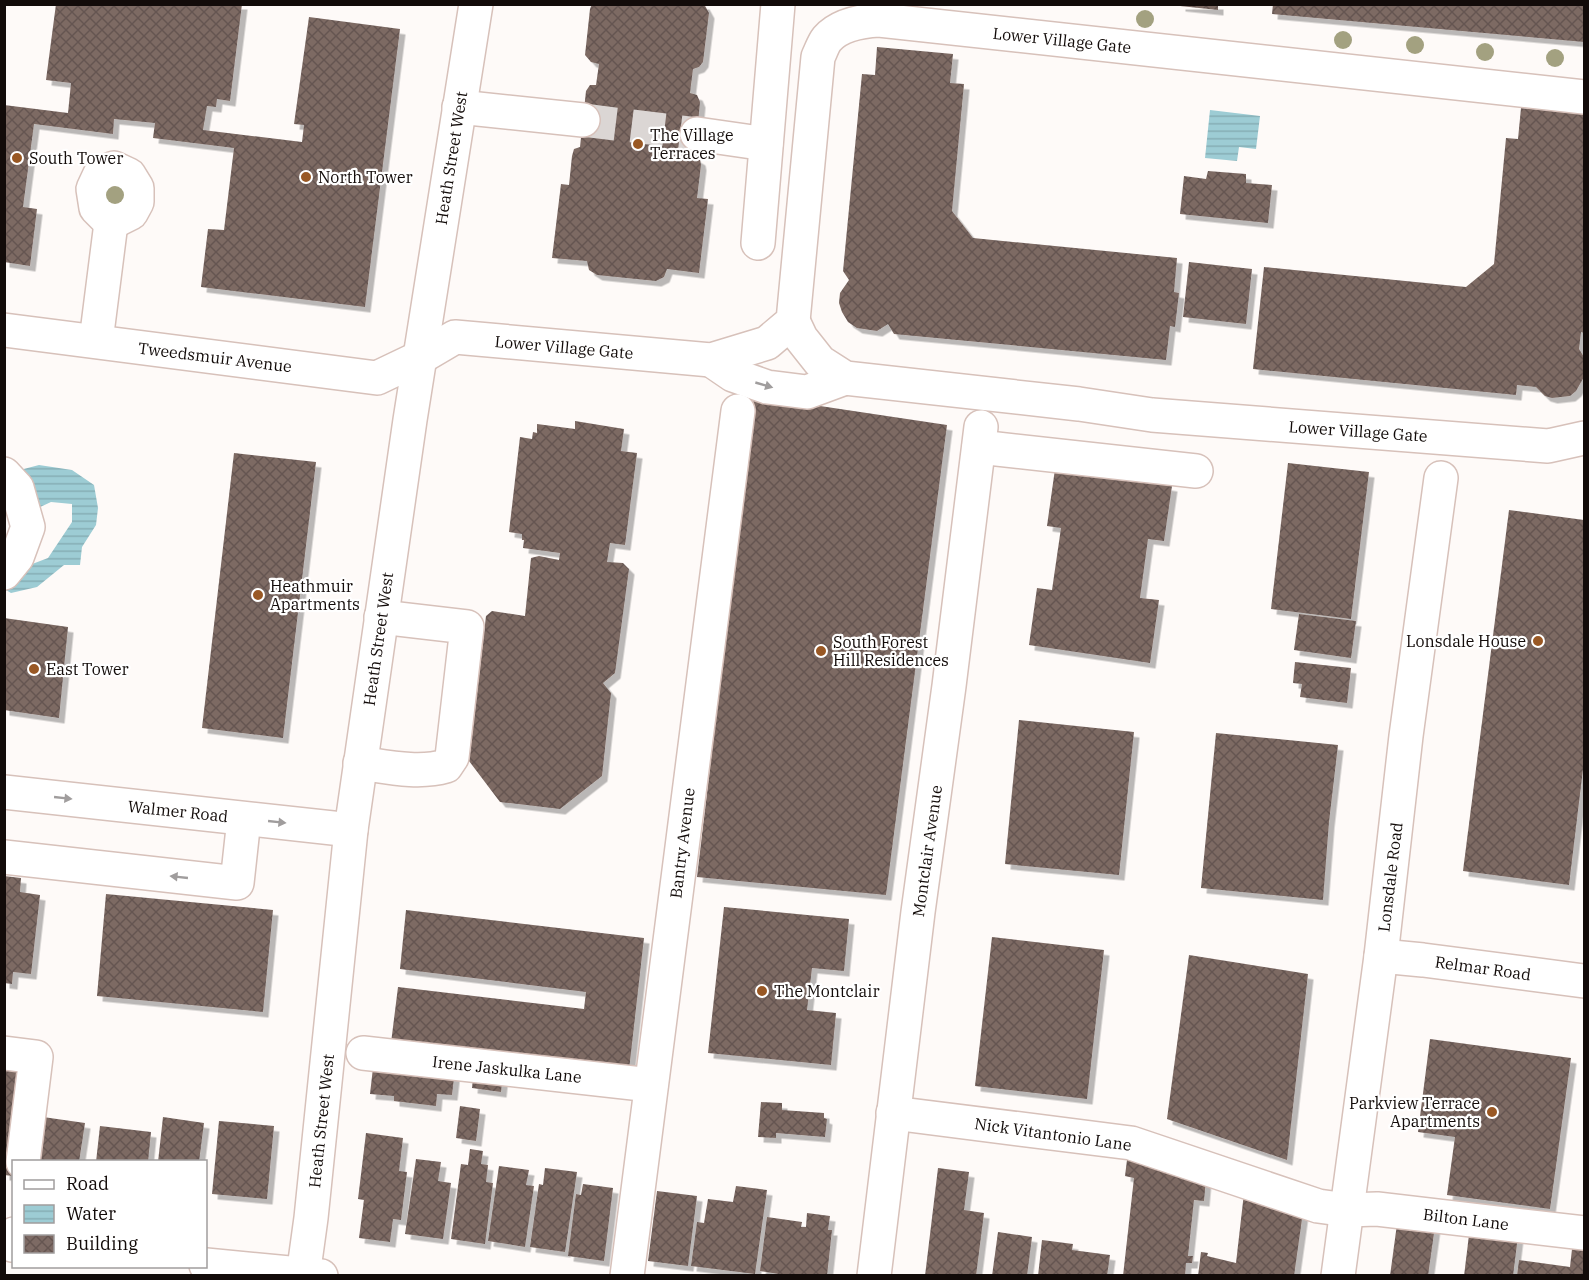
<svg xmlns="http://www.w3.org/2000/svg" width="1589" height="1280" font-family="'IBM Plex Serif',serif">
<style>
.water{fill:url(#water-rules)}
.building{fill:url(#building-cross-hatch);filter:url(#shadow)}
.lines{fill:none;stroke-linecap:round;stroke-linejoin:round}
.minor-tunnel{stroke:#dbd6d4;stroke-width:33;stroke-dasharray:33 16;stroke-linecap:butt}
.minor-casing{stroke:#d7c1ba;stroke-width:36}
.minor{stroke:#fff;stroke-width:33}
.tree{fill:#a3a180}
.oneway{fill:#a09d9d}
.poi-dot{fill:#995824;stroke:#fff;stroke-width:2}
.labels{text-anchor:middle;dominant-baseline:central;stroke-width:4.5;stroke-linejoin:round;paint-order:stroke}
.street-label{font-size:16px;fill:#120b09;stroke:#fff}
.poi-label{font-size:16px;fill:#120b09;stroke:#fff;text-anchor:start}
</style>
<defs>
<pattern id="water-rules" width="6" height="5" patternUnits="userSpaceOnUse" patternTransform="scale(1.5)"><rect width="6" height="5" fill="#9dccd4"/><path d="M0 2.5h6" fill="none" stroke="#86aeb5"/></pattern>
<pattern id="building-cross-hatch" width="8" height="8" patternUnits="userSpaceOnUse" patternTransform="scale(1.5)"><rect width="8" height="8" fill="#7d6a64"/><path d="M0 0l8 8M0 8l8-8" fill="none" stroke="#655551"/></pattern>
<filter id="shadow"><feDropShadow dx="5.5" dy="5.5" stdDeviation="0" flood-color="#0004"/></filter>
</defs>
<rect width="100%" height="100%" fill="#fefaf8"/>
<g class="water">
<path d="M1210 110 1260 116 1256 149 1239 147 1237 161 1205 158Z"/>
<path d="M39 465 72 470 94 485 98 508 96 525 82 547 80 565H64L37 587 11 593 6 590 27 566 48 558 72 522V504L51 502 38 508 20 470Z"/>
</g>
<g class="building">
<path d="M56 4H242L230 101 217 99 216 107 207 106 203 130 302 142 304 125 294 124 309 17 400 29 365 307 201 287 208 229 224 230 234 148 153 138 155 123 114 119 113 134 34 124 23 207 37 209 30 266 4 262V105L68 113 71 83 46 80Z"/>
<path d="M592 4H704L709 13 703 62 699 67 693 69 690 93 697 95 700 102 695 157 700 160 701 165 697 198 708 199 699 273 667 269 664 277 656 281 597 275 589 270 587 261 552 258 561 184 569 185 572 156 574 149 580 147 586 91 590 85H596L599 64 591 62 585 55 590 9Z"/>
<path d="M1180 4H1218V10L1180 6Z"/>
<path d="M1273 4H1584V42L1272 14Z"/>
<path d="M877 47 953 54 950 83 964 84 952 211 973 238 1177 258 1174 292 1179 293 1175 327 1170 326 1166 360 894 334 888 324 877 331 857 328 848 322 842 312 839 303 840 293 849 280 843 271 862 74 875 75Z"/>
<path d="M1521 108 1584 114V333L1581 332 1579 349 1584 357V377L1576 391 1570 396 1552 398 1545 396 1536 387 1517 385 1516 395 1253 369 1264 267 1466 287 1494 264 1506 138 1518 139Z"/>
<path d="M1208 171 1246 174V183L1272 185 1268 223 1180 214 1184 176 1206 179Z"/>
<path d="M1189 262 1252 269 1246 324 1183 317Z"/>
<path d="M754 396 947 425 886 895 697 877Z"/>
<path d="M575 421 624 429 621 451 637 453 625 545 610 543 607 562 623 563 629 569 615 673 603 683 611 693 602 776 560 809 500 802 469 761 486 616 492 611 525 616 531 558 539 556 559 560 560 553 523 548 524 540H522V534L509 532 520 437 532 439 533 432 537 433V424L575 429Z"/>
<path d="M234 453 316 462 283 738 202 728Z"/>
<path d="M1288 463 1369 472 1351 619 1271 609Z"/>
<path d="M1055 469 1172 486 1164 541 1148 539 1140 598 1159 600 1150 663 1029 645 1037 588 1052 590 1061 528 1047 526Z"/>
<path d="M1509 510 1584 520V761L1569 885 1463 871Z"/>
<path d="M1299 614 1356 621 1351 658 1294 650Z"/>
<path d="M4 618 68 627 59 718 4 710Z"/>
<path d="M1295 662 1351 668 1347 703 1300 697 1302 684 1293 683Z"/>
<path d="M1019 720 1134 732 1119 875 1005 864Z"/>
<path d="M1216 733 1338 745 1329 822 1323 900 1201 888Z"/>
<path d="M4 876 21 878 20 892 40 895 31 974 13 972 12 984 4 983Z"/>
<path d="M106 894 273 910 263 1012 97 996Z"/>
<path d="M724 907 849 919 844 971 812 968 807 1010 836 1013 831 1065 708 1053Z"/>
<path d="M406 910 644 938 628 1079 390 1051 398 987 584 1009 586 992 400 969Z"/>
<path d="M992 937 1104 950 1087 1099 975 1086Z"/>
<path d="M1189 955 1308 974 1287 1160 1167 1119Z"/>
<path d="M1430 1039 1571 1058 1550 1209 1447 1195 1455 1137 1418 1132Z"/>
<path d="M374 1059 455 1069 452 1095 437 1094 436 1106 394 1101V1096L370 1094Z"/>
<path d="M4 1060 15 1062 14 1071 26 1073 13 1176 4 1175Z"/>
<path d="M474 1070 503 1074 501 1092 472 1088Z"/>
<path d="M761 1102 782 1103V1110L824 1113V1118L827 1119 825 1137 776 1133V1138L758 1137Z"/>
<path d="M460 1106 480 1109 476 1141 456 1138Z"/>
<path d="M36 1116 85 1123 79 1162H30Z"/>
<path d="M163 1117 204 1123 199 1162H158Z"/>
<path d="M219 1121 274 1126 267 1199 212 1194Z"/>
<path d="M100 1126 151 1132 148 1162H96Z"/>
<path d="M366 1133 403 1138 399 1171 407 1172 401 1220 393 1219 390 1242 359 1238 364 1200 358 1199Z"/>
<path d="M470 1149 483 1151 481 1164 488 1165 486 1182 493 1183 485 1244 451 1239 461 1164 468 1165Z"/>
<path d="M1128 1152 1206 1179 1204 1201 1194 1200 1188 1256H1193L1192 1263H1186L1185 1276H1123L1134 1178 1125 1176Z"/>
<path d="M416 1159 441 1162 438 1181 451 1183 443 1239 405 1234Z"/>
<path d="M499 1166 529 1170 526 1185 534 1186 525 1247 488 1241Z"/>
<path d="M545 1168 577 1172 565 1252 530 1247 539 1184 543 1185Z"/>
<path d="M938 1168 969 1172 964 1210 984 1213 976 1276H925Z"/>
<path d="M583 1184 613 1188 604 1261 568 1256 576 1194 581 1195Z"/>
<path d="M736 1186 767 1190 755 1274 691 1266 697 1222 704 1223 708 1199 733 1202Z"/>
<path d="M657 1191 697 1196 688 1266 648 1261Z"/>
<path d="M1244 1193 1303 1212 1294 1276H1198L1201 1252 1208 1253 1207 1256 1236 1263Z"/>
<path d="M807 1213 830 1216 828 1230H832L827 1276H791L760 1271 767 1217 802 1222 801 1227H806Z"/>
<path d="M1397 1224 1435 1226 1428 1276H1390Z"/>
<path d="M998 1232 1032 1237 1027 1276H992Z"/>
<path d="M1469 1235 1518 1236 1513 1276H1464Z"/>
<path d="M1042 1240 1073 1244 1072 1250 1110 1255 1107 1276H1038Z"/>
<path d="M1572 1249 1584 1250V1276H1517L1519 1260 1570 1267Z"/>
</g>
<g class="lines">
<path class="minor-tunnel" d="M583 120 697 134"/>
<g class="minor-casing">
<g id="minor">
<path d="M459 107 583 120"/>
<path d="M697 134 766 144"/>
<path d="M114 168 129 175 137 188V202L131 213 111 223 96 208 93 189 100 174Z"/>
<path d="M758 243 778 4"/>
<path d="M793 321 801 338 820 362 845 378 1079 404 1152 415 1548 446 1584 438"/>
<path d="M4 330 377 378 421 357 455 337 711 360 767 343 793 321 818 57C821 51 823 44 827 39 839 25 862 21 879 20L1584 97"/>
<path d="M96 341 111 223"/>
<path d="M711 360 733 375 767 387 807 392 845 378"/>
<path d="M979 447 1196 471"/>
<path d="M4 474 17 488 28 527 17 557 4 573"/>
<path d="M360 763C388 767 419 774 446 766L452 757 467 627 381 617"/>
<path d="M4 792 351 830"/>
<path d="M4 857 237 883 244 819"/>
<path d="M1381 956 1423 960 1584 981"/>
<path d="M4 1053 36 1057 23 1162"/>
<path d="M363 1053 651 1085"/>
<path d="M893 1113 1131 1143 1318 1206 1347 1210 1377 1209 1584 1233"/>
<path d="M12 1245 14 1234"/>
<path d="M206 1265 321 1276"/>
<path d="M303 1276 311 1218 351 830 410 420 476 4"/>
<path d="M627 1276 738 411"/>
<path d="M874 1276 918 912 949 686 981 427"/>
<path d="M1338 1276 1381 956 1406 736 1441 478"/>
</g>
</g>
<use href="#minor" class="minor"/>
</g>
<g class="tree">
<circle cx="1145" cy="19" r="9"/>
<circle cx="1343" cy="40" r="9"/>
<circle cx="1415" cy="45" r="9"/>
<circle cx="1485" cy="52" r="9"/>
<circle cx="1555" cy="58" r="9"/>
<circle cx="115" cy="195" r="9"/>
</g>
<defs><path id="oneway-solid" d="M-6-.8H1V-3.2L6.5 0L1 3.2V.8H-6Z" transform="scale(1.5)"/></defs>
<g class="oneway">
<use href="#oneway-solid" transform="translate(764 385) rotate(16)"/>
<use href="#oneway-solid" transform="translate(63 798) rotate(6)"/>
<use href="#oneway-solid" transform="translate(277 822) rotate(6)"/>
<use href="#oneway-solid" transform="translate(179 877) rotate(-174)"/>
</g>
<g class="poi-dot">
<circle cx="638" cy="144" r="6"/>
<circle cx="17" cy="158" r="6"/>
<circle cx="306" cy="177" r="6"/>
<circle cx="258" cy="595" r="6"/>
<circle cx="1538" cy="641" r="6"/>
<circle cx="821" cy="651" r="6"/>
<circle cx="34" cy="669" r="6"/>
<circle cx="762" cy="991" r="6"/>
<circle cx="1492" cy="1112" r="6"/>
</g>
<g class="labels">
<g class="street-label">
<text transform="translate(1062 40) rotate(6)">Lower Village Gate</text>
<text transform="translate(451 158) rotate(-81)">Heath Street West</text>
<text transform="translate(564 347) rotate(5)">Lower Village Gate</text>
<text transform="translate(215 357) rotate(7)">Tweedsmuir Avenue</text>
<text transform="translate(1358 431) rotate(4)">Lower Village Gate</text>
<text transform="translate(378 639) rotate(-82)">Heath Street West</text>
<text transform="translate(178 811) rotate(6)">Walmer Road</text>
<text transform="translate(682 843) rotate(-83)">Bantry Avenue</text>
<text transform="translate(927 851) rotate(-82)">Montclair Avenue</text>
<text transform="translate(1390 877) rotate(-83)">Lonsdale Road</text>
<text transform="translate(1483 968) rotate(8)">Relmar Road</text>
<text transform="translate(507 1069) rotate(6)">Irene Jaskulka Lane</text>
<text transform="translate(321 1121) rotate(-84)">Heath Street West</text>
<text transform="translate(1053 1134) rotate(8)">Nick Vitantonio Lane</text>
<text transform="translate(1466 1219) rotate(7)">Bilton Lane</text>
</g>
<g class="poi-label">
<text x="650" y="135">The Village<tspan x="650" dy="18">Terraces</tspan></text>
<text x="29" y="158">South Tower</text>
<text x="318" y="177">North Tower</text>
<text x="270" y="586">Heathmuir<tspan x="270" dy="18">Apartments</tspan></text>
<text x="1526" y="641" text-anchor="end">Lonsdale House</text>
<text x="833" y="642">South Forest<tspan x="833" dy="18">Hill Residences</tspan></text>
<text x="46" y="669">East Tower</text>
<text x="774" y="991">The Montclair</text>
<text x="1480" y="1103" text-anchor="end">Parkview Terrace<tspan x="1480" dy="18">Apartments</tspan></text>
</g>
</g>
<rect width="1589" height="1280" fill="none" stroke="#120b09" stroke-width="12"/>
<rect x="12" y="1160" width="195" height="108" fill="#ffffff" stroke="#a09d9d" stroke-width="1.5"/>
<rect x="24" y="1180" width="30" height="9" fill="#ffffff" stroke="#a09d9d" stroke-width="1.5"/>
<text x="66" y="1190" font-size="18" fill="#120b09">Road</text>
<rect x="24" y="1205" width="30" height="18" fill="url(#water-rules)" stroke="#a09d9d" stroke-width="1.5"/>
<text x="66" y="1220" font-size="18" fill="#120b09">Water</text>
<rect x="24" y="1235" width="30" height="18" fill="url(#building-cross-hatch)" stroke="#a09d9d" stroke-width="1.5"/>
<text x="66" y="1250" font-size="18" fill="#120b09">Building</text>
</svg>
